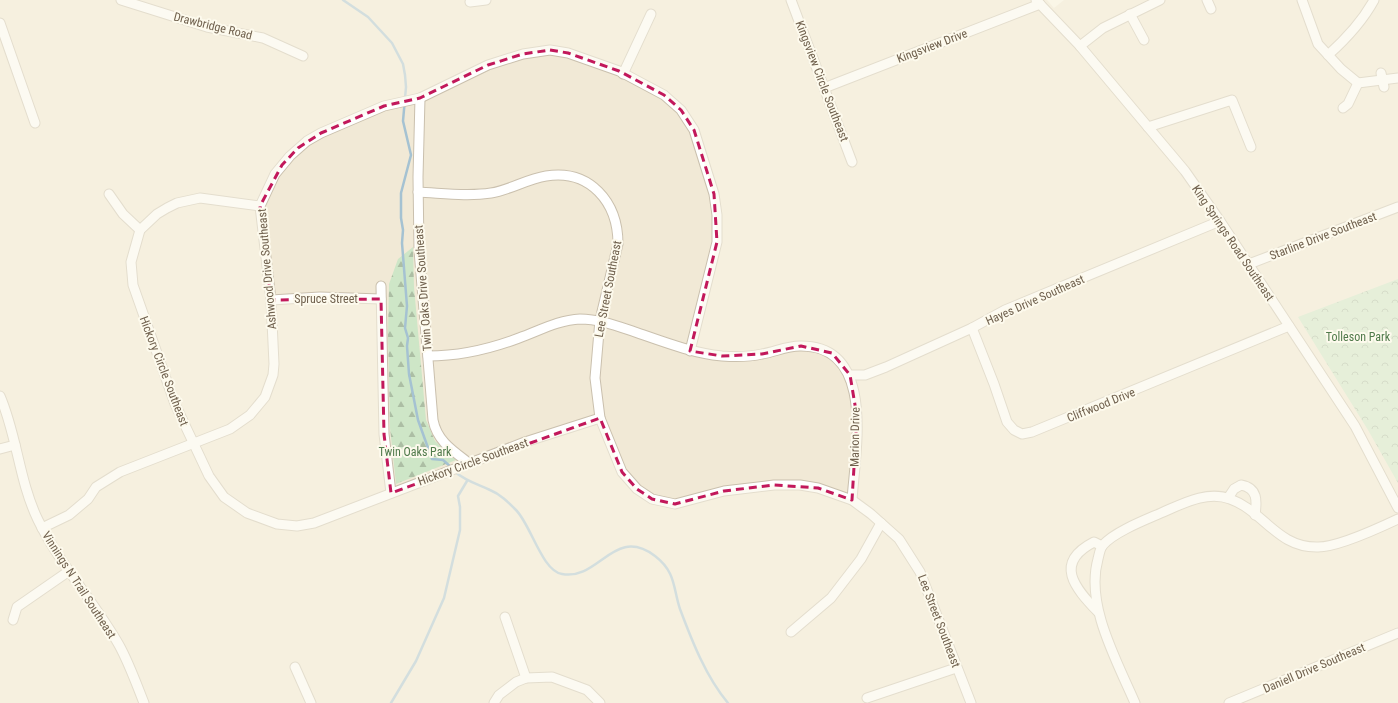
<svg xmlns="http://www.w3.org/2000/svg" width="1398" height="703" font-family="'Roboto Condensed',sans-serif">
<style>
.residential{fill:#f1e9d6}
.forest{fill:url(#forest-firs)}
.park{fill:url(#park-crowns)}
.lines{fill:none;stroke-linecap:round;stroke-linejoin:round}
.stream{stroke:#a5c2d2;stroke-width:2.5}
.minor-casing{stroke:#cac0ae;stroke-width:11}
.minor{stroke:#fff;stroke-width:9}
.marked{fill:none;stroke:#c2185b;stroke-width:3;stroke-dasharray:8 5;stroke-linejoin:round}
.labels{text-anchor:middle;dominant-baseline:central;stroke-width:4;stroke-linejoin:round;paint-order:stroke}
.street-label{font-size:12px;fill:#70614e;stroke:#fdfaed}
.park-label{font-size:12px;fill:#507a4b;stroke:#fdfaed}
</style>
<defs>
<pattern id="forest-firs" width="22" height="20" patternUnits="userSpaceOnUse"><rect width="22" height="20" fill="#cee6c7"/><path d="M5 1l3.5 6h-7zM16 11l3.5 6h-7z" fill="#acbea4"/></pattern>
<pattern id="park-crowns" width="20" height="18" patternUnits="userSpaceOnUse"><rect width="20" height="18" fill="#cee6c7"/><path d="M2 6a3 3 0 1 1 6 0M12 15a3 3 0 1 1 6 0" fill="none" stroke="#acbea4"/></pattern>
</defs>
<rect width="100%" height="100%" fill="#faf6e7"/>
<path class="residential" d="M0 0H1047L1054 8 1064 0H1398V703H0Z"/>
<path class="forest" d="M413 247 414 287 426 420 435 441 456 460 396 484 390 428 388 334 389 284 398 259Z"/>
<path class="park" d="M1398 279V483L1368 430 1298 317Z"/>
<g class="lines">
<g class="stream">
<path d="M343 0 368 17 392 43 403 64 405 75 406 87 403 121 411 155 401 193V218L403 230 402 243 407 306 405 328 408 338 407 346 409 374 418 420 432 459 443 460 452 468"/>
<path d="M455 472C466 481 477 484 490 490 500 494 508 502 516 510 531 525 542 571 562 574 599 581 614 525 655 556 676 572 673 588 680 609 692 641 706 677 728 703"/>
<path d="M391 703 416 661 444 598 460 530V507L458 496 467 481"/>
</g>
<g class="minor-casing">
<g id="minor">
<path d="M121 0 207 27 263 38 303 56"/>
<path d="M791 0 852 162"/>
<path d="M1036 0 1080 46 1148 127 1185 171 1220 221 1355 426 1398 508"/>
<path d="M1207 0 1211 9"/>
<path d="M1302 0 1318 44 1341 69 1358 83 1398 78"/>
<path d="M470 2 486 0"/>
<path d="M1130 14 1144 40"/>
<path d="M0 23 35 123"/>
<path d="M1080 46 1103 28 1160 0"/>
<path d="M1328 55C1347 38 1362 22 1374 0"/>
<path d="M1381 73 1384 87"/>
<path d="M623 74 651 14"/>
<path d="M824 88 1040 4"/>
<path d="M420 98 418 177 419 250 433 420C437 441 453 451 469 463"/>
<path d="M1343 108 1348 104 1358 83"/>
<path d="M1148 127 1232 100 1251 147"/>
<path d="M418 192C441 193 467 197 491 193 510 190 527 179 546 176 590 169 618 202 618 244L600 320 595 378 600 418 622 472 637 489 652 499 675 504 724 491 774 485H800L818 488 852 500 871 514 899 539 920 572 971 703"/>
<path d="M109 194 123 214 140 230"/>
<path d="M260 206 200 198 177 203 167 208 157 214 140 230 131 262 133 285 175 404 209 476 224 497 247 513 277 524 297 526 314 523 525 442 600 418"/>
<path d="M1249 264 1398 207"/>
<path d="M381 286 384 434 391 493"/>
<path d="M271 300 320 297 381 299"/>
<path d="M972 328 994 384 1007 422 1014 430 1022 434 1032 432 1289 326"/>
<path d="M428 356C459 356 490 349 519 338 539 331 558 320 580 319 599 319 617 326 635 332 664 342 692 353 722 356 735 357 749 357 762 354 775 352 786 346 800 346 877 345 855 452 852 500"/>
<path d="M850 375H865L886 367 972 328 1005 310 1220 221"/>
<path d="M0 396C17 435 19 481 38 520 60 565 94 601 119 645 129 663 136 683 144 703"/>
<path d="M0 449 15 445"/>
<path d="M1228 498 1234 489 1241 485C1258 488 1257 501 1255 515"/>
<path d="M42 528 69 515 88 499 96 487 120 472 230 429 250 415 265 397 273 375 274 364 271 300 260 206 275 174 290 156 307 141 321 133 384 106 420 98 488 65 523 54 550 50 568 53 619 71 664 95 681 110 694 130 714 194 717 215V242L690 351"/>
<path d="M1098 612C1075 588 1053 563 1094 542L1102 546"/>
<path d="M505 617 526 678"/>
<path d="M13 620 17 607 69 571"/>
<path d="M791 632 831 598 861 559 881 523"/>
<path d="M295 667 311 703"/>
<path d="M867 698 956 668"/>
<path d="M494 703 499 695 516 682 526 678 552 677 587 690 600 703"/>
<path d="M1135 703C1117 661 1085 605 1098 559 1099 555 1100 548 1103 545 1114 532 1145 520 1161 513 1182 504 1207 490 1230 499 1264 511 1277 548 1318 547 1338 547 1379 528 1398 519"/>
<path d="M1229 703 1398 633"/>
</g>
</g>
<use href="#minor" class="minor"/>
</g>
<path d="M0 0H1398V703H0ZM550 50 568 53 619 71 664 95 681 110 694 130 714 194 717 242 690 351 722 356 762 354 801 346 832 353 850 375 857 417 852 500 818 488 774 485 724 491 675 504 652 499 637 489 622 472 600 418 391 493 384 434 381 299 271 300 260 206 282 165 298 148 321 133 384 106 420 98 488 65 523 54Z" fill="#faf6e7" fill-opacity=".55" fill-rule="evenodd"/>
<path class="marked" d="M550 50 568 53 619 71 664 95 681 110 694 130 714 194 717 242 690 351 722 356 762 354 801 346 832 353 850 375 857 417 852 500 818 488 774 485 724 491 675 504 652 499 637 489 622 472 600 418 391 493 384 434 381 299 271 300 260 206 282 165 298 148 321 133 384 106 420 98 488 65 523 54Z"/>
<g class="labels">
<g class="street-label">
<text transform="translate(213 26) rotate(14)">Drawbridge Road</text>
<text transform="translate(932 46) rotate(-21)">Kingsview Drive</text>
<text transform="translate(822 81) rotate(69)">Kingsview Circle Southeast</text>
<text transform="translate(1323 236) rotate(-21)">Starline Drive Southeast</text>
<text transform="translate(1233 243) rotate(56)">King Springs Road Southeast</text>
<text transform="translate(267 269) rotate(-95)">Ashwood Drive Southeast</text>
<text transform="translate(423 288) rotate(-94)">Twin Oaks Drive Southeast</text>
<text transform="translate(608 289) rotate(-79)">Lee Street Southeast</text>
<text x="326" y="299">Spruce Street</text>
<text transform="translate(1035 300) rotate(-24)">Hayes Drive Southeast</text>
<text transform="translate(164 371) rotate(69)">Hickory Circle Southeast</text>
<text transform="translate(1101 405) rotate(-22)">Cliffwood Drive</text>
<text transform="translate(855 437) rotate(-89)">Marion Drive</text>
<text transform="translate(473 462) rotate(-20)">Hickory Circle Southeast</text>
<text transform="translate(79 585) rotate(57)">Vinnings N Trail Southeast</text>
<text transform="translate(939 621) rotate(69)">Lee Street Southeast</text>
<text transform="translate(1314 668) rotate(-23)">Daniell Drive Southeast</text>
</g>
<g class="park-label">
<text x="1358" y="337">Tolleson Park</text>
<text x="415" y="452">Twin Oaks Park</text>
</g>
</g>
</svg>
